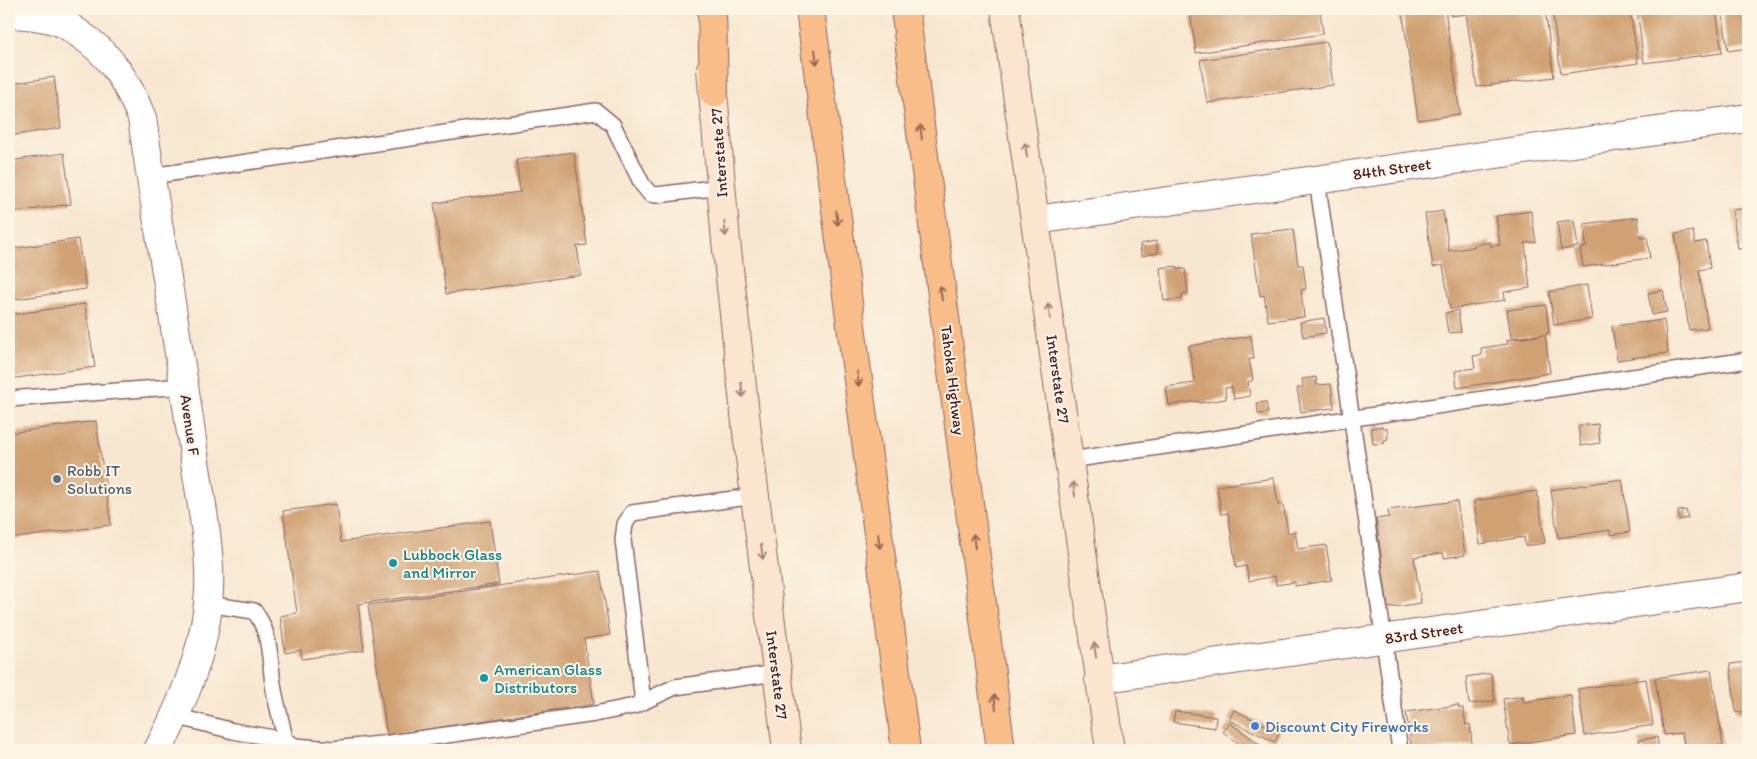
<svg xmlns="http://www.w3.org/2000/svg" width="1757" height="759" font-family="Itim,sans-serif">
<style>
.building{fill:#d0a173}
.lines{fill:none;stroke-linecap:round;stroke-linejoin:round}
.service-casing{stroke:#876565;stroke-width:18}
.minor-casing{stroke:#876565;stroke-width:30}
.secondary-casing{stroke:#876565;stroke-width:30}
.motorway-casing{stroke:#876565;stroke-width:30}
.service{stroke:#fff;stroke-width:15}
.minor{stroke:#fff;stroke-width:28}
.secondary{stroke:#fce5cf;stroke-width:28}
.motorway{stroke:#f8bd88;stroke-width:28}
.oneway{stroke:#986655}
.oneway2{stroke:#a3827d}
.service-dot{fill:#5c6f8a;stroke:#fcf5e5;stroke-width:2}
.culture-dot{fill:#0f9aa8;stroke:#fcf5e5;stroke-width:2}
.shop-dot{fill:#3f7fe0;stroke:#fcf5e5;stroke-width:2}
.labels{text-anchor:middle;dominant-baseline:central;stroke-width:4;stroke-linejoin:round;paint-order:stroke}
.street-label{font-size:16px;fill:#4a1f2b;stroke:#fcf5e5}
.service-label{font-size:16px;fill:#4e5e75;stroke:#fcf5e5;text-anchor:start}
.culture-label{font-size:16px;fill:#0d838f;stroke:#fcf5e5;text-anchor:start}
.shop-label{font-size:16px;fill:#366cbe;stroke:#fcf5e5;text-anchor:start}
</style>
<rect width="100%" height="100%" fill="#fcf5e5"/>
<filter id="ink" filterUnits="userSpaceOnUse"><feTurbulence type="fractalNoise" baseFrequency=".02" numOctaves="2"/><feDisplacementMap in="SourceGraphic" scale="10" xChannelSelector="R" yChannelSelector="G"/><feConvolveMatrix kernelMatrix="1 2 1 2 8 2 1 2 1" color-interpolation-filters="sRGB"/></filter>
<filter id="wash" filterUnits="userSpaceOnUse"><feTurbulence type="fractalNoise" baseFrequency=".0096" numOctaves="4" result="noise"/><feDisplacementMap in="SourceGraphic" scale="20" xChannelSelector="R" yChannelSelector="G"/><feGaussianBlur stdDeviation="1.12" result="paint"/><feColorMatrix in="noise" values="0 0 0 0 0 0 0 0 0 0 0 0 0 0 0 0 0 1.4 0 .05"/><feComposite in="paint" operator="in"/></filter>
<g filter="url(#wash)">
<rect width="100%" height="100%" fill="#f8e7d0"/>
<g id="blocks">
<g class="building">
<path d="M1214 9H1320L1323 34 1196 53 1190 12Z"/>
<path d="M1402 9H1445L1460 114 1418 120Z"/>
<path d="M1450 9H1545L1554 77 1477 87 1466 14 1451 16Z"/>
<path d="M1552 9H1630L1638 63 1561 74Z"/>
<path d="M1637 9H1716L1722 53 1644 63Z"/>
<path d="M1722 9H1748V48L1728 51Z"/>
<path d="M1327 42 1333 85 1207 103 1200 60Z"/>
<path d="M54 77 61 128 9 136V84Z"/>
<path d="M574 152 587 245 577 246 581 275 446 294 434 203 520 192 516 160Z"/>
<path d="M64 153 71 204 9 213V161Z"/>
<path d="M1748 208V248L1738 249 1732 210Z"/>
<path d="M1443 211 1449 251 1474 247V245L1490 242 1491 246 1500 245 1496 216 1531 211 1536 242 1525 243 1530 288 1504 292 1505 300 1450 309 1443 265 1433 267 1425 214Z"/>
<path d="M1638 217 1640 238 1647 237 1650 258 1583 267 1580 248 1586 247 1584 224Z"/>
<path d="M1574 220 1578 247 1561 250 1557 222Z"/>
<path d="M1293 229 1298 265H1303L1306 289 1301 290 1304 317 1268 321 1264 295 1260 296 1251 234Z"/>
<path d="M1693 231 1695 243 1706 241 1710 268 1699 270 1708 328 1689 330 1675 234Z"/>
<path d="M78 239 86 289 9 300V249Z"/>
<path d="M1156 241 1158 253 1141 256 1140 244Z"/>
<path d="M1177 266V269H1185L1188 293 1182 294V299L1164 301 1160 268Z"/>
<path d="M1587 285 1592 319 1554 325 1549 292Z"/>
<path d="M1663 290 1667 312 1652 315 1648 293Z"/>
<path d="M85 304 95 367 9 379V315Z"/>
<path d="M1546 305 1549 333 1545 334 1550 373 1457 388 1455 371 1475 368 1473 356 1482 355 1481 348 1508 344 1507 340 1543 335 1511 338 1507 310Z"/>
<path d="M1458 310 1461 332 1448 333 1445 313Z"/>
<path d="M1324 318 1326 333 1303 337 1300 322Z"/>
<path d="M1664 320 1668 353 1617 360 1612 326Z"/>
<path d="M1251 336 1254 359H1249L1253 380 1248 382 1250 396 1234 399 1232 387 1225 388 1226 399 1199 403 1198 401 1169 405 1166 387 1195 383 1189 346Z"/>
<path d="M1316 377 1317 385 1331 384 1334 408 1301 412 1297 388 1303 387 1302 379Z"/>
<path d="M1266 402 1268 413 1258 414 1257 403Z"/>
<path d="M96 421 111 525 9 539V433Z"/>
<path d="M1598 424 1600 443 1581 446 1578 426Z"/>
<path d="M1382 426V428H1387L1388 439 1384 440 1385 443 1373 444 1371 428Z"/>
<path d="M1274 478 1278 505 1283 504 1288 533 1295 531 1298 549 1326 545 1332 580 1295 586V582L1276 585 1275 576 1249 581 1246 566 1236 568 1228 513 1221 514 1217 486Z"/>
<path d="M1622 479 1630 532 1610 535V530L1558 538 1551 490Z"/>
<path d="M1537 491 1545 543 1525 546 1524 537 1480 544 1474 501Z"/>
<path d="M1457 501 1465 555 1444 558 1443 553 1414 557 1421 603 1388 608 1376 519 1389 517 1388 510Z"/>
<path d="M336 504 341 542 490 521 499 584 358 604 364 650 302 659 301 650 285 653 280 616 297 613 283 511Z"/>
<path d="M1686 510 1688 518 1679 520 1678 511Z"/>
<path d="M600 571 610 635 584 639 594 704 387 735 368 605Z"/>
<path d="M1748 662V711L1736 713 1730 664Z"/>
<path d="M1711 670 1723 745 1685 750 1682 733 1664 735 1655 678Z"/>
<path d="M1491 673 1495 701 1469 704 1466 677Z"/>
<path d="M1646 679 1653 725 1585 736 1578 689Z"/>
<path d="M1571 695 1576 735 1510 745 1503 699 1523 696 1524 702Z"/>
<path d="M1458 705 1459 708H1463L1466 725 1470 724 1472 744 1432 750H1412L1406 712Z"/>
<path d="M1234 710 1280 732 1275 742 1229 720Z"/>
<path d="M1175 711 1216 717 1215 728 1173 722Z"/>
<path d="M1230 723 1265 748 1263 750H1248L1223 732Z"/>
<path d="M1657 737 1659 750H1641L1639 740Z"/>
</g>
</g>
</g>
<g filter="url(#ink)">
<use href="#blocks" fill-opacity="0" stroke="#876565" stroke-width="1"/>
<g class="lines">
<g class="service-casing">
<g id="service">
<path d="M151 176 596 111 613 125 642 184 650 194 657 195 721 187"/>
<path d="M1317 180 1400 750"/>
<path d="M9 399 185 386"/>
<path d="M1070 460 1748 360"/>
<path d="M207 604 254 611C272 633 269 662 274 690 277 706 282 723 285 740L295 746 333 749 390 743 595 714 634 706 675 687 777 673"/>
<path d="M643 702 623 540 625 524 632 513 755 496"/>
<path d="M175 716 233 731 285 740"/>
</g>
</g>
<g class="minor-casing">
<g id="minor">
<path d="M9 14C26 15 46 16 62 23 68 25 73 30 78 33 112 55 127 82 142 118 158 231 179 342 194 455 200 496 211 548 209 590 207 646 184 701 158 750"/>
<path d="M1036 220 1748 118"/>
<path d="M1099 679 1748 587"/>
</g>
</g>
<g class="secondary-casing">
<g id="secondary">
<path d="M1005 9 1110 750"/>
<path d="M711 69 726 241 748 441 787 750"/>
</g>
</g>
<g class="motorway-casing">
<g id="motorway">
<path d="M712 9 714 93"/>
<path d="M810 9 906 750"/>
<path d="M905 9 1001 750"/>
</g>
</g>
<use href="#service" class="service"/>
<use href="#minor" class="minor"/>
<use href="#secondary" class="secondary"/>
<use href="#motorway" class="motorway"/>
</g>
<defs><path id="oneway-shaft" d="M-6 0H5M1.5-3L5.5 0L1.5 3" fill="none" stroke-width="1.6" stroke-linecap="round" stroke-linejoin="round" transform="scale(1.25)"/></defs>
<g class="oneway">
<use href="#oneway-shaft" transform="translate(816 57) rotate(83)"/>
<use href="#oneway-shaft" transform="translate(921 132) rotate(-97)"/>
<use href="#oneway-shaft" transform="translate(837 218) rotate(83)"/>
<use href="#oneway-shaft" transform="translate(941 293) rotate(-97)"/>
<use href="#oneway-shaft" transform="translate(858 379) rotate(83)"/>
<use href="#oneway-shaft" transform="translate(879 541) rotate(83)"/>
<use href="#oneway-shaft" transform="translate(974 541) rotate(-97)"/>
<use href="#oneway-shaft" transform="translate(995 702) rotate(-97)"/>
</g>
<g class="oneway2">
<use href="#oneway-shaft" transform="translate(1026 150) rotate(-98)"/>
<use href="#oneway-shaft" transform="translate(725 229) rotate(85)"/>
<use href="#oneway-shaft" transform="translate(1049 311) rotate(-98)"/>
<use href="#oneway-shaft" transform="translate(742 390) rotate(84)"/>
<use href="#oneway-shaft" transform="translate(1074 489) rotate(-98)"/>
<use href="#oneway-shaft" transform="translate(762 552) rotate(83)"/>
<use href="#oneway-shaft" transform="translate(1095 650) rotate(-98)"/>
</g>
</g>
<circle class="service-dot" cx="57" cy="479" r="5"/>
<g class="culture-dot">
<circle cx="393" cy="563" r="5"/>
<circle cx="484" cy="678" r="5"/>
</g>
<circle class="shop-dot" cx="1255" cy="726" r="5"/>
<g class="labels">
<g class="street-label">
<text transform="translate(719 153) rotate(-94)">Interstate 27</text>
<text transform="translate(1392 169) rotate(-8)">84th Street</text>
<text transform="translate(1058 379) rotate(82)">Interstate 27</text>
<text transform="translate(953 380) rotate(83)">Tahoka Highway</text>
<text transform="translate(190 425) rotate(82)">Avenue F</text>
<text transform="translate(1424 633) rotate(-8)">83rd Street</text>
<text transform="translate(777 675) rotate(83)">Interstate 27</text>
</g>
<g class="service-label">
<text x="67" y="470">Robb IT<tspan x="67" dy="18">Solutions</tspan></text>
</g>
<g class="culture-label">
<text x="403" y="554">Lubbock Glass<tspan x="403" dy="18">and Mirror</tspan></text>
<text x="494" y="669">American Glass<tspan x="494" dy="18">Distributors</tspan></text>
</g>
<g class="shop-label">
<text x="1265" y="726">Discount City Fireworks</text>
</g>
</g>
<rect width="1757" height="759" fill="none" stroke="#fcf5e5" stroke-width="30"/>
</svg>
